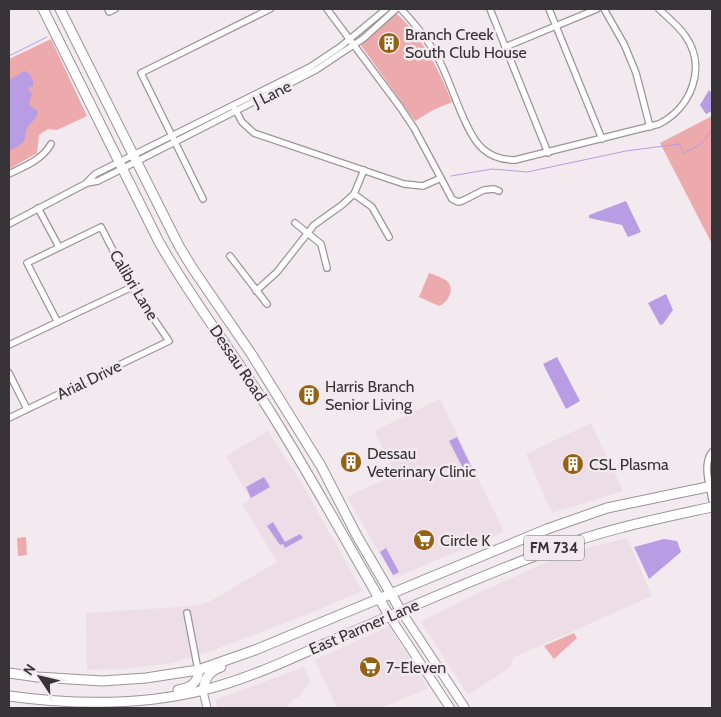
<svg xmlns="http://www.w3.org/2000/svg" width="721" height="717" font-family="Cabin,sans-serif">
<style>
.built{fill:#eddde7}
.green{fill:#ecaaad}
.water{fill:#b89ce4}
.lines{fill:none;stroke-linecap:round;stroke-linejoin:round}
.stream{stroke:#b89ce4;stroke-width:1}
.minor-casing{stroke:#9c9499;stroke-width:8}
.tertiary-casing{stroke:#9c9499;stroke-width:9}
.secondary-casing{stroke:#9c9499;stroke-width:10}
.primary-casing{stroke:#9c9499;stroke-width:11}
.minor{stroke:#fff;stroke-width:5.5}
.tertiary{stroke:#fff;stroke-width:7}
.secondary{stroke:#fff;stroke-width:8}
.primary{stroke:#fff;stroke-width:9}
.labels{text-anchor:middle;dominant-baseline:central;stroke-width:5;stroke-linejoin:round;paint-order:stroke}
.shield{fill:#f3eaef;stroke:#6f6a6e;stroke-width:1}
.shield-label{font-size:15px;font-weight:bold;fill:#373336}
.poi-label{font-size:16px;fill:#373336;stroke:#f3eaef;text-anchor:start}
.street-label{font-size:16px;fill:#373336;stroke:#f3eaef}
</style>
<rect width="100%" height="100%" fill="#f3eaef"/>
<g class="built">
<path d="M440 399 504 532 394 578 347 497 396 474 374 431Z"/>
<path d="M591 423 623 491 552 513 526 454Z"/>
<path d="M268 431 304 487 362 591 301 617 211 651 172 663 122 669 87 670 86 613 194 606 209 602 277 562 242 504 250 499 226 456Z"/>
<path d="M627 538 652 596 515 657 513 659 511 666 505 671 468 695 421 622 461 601 567 553Z"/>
<path d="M389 626 428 688 381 708H337L315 660Z"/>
<path d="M304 667 310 682 300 696 288 704 289 708H218L215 700Z"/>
</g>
<g class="green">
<path d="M396 13C423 38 438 68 452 102L433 110 415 121 360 44Z"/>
<path d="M51 39 87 116 57 130 48 129 39 135 37 153 9 169V59Z"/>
<path d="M712 116V244L660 143Z"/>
<path d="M429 273C435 275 444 278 448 282 455 291 447 303 439 306L419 297Z"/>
<path d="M26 537 27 555 18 556 17 538Z"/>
<path d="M574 633 577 638 554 659 544 646Z"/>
</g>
<g class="water">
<path d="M25 71C31 74 34 79 33 86L28 88 32 94 29 102 30 106 38 111C37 120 32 120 28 127 25 131 26 135 25 139 22 145 14 148 9 151V80Z"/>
<path d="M709 90 712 93V111L706 114 700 105Z"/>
<path d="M626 201 641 232 628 237 622 225 589 218V215Z"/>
<path d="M666 294 673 310 663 324 660 325 648 303Z"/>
<path d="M557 357 580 401 566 409 543 364Z"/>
<path d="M457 437 472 468 465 472 449 441Z"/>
<path d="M264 477 270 487 251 498 246 487Z"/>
<path d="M273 522 285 542 300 534 303 538 285 548 283 544 280 545 267 526Z"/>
<path d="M664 539 677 541 681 552 649 579 634 547Z"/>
<path d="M386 548 399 572 393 575 380 552Z"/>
</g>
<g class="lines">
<g class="stream">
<path d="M9 56 47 37"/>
<path d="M451 176 492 169 527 172 626 151 679 144 684 153 701 144 712 130"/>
</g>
<g class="minor-casing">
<g id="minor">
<path d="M108 9 109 12 115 9"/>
<path d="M327 9 400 107 414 128 452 199 458 202 462 201 484 190 494 189 499 191"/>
<path d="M401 9C416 25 431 43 441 64 452 86 466 135 483 149 492 157 504 160 515 160L659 124C691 108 707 68 686 37 679 26 668 18 659 9"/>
<path d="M490 9 548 153"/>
<path d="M549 9 602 139"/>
<path d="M604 9 624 44 636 73 650 127"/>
<path d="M505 47 597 9"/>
<path d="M235 109 242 122 254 133 404 184 423 186 441 178"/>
<path d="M9 174C25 166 42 160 51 144"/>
<path d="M87 182 95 174 310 67 340 47 386 9"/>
<path d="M354 194 372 207 389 237"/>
<path d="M203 199 141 73 270 9"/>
<path d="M38 208 59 247"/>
<path d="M295 223 321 244 327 268"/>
<path d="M9 224 87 183 98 181 116 172 316 70 364 38 396 9"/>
<path d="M230 256 267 304"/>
<path d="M256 291 277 272 314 225 342 205 354 194 364 170"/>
<path d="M9 345 132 287"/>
<path d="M9 373 27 409"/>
<path d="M9 418 169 341 132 287 101 227 27 263 57 321"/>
<path d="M712 452C702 464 710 486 712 500"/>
<path d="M187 613 198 670"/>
</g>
</g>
<g class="tertiary-casing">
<path id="tertiary" d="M203 691 207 708"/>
</g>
<g class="secondary-casing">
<g id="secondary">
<path d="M401 611 465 708"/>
<path d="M390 617 450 708"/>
</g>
</g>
<g class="primary-casing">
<g id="primary">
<path d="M43 9 159 242C193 302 235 355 271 413 313 480 350 549 390 617"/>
<path d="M60 9 179 246 193 269 252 355 321 466 357 536 401 611"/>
<path d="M9 673 38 677 102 681 146 678 198 670 255 650 547 529 607 508 712 486"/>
<path d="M178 690C189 688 200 682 198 670"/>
<path d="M203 691C205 678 209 671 221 667"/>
<path d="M9 696C74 705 140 706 204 690 248 679 290 659 331 641 403 611 475 578 548 551 601 530 657 519 712 507"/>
</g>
</g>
<use href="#minor" class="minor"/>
<use href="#tertiary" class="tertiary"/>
<use href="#secondary" class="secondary"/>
<use href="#primary" class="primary"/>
</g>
<defs>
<g id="building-disc" transform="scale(1.125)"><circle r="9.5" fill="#956215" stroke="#f3eaef"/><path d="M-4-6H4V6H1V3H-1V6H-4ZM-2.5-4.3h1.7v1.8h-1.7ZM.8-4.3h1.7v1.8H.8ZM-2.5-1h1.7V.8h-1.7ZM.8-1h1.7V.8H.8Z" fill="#fff"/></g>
<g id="supermarket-disc" transform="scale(1.125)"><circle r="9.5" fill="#956215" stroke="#f3eaef"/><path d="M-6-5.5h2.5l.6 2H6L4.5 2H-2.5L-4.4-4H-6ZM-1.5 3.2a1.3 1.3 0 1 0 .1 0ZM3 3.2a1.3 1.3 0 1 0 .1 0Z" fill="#fff"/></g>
</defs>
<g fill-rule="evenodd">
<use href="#building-disc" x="389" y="43"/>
<use href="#building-disc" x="309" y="395"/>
<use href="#building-disc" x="351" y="462"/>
<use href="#building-disc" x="573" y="464"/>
<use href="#supermarket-disc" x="424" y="540"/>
<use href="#supermarket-disc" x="370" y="667"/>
</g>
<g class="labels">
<rect class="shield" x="524" y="535.5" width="60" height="25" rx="4"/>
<g class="shield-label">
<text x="554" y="548">FM 734</text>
</g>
<g class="poi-label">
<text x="405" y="34">Branch Creek<tspan x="405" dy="18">South Club House</tspan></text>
<text x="325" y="386">Harris Branch<tspan x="325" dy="18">Senior Living</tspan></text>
<text x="367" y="453">Dessau<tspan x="367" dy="18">Veterinary Clinic</tspan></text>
<text x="589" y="464">CSL Plasma</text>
<text x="440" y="540">Circle K</text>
<text x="386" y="667">7-Eleven</text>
</g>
<g class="street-label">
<text transform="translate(272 94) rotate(-27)">J Lane</text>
<text transform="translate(134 285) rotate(59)">Calibri Lane</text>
<text transform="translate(238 363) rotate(56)">Dessau Road</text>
<text transform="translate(89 380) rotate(-26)">Arial Drive</text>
<text transform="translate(364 627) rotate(-23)">East Parmer Lane</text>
</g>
</g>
<rect width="721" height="717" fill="none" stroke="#373336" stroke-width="20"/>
<g transform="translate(40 677) rotate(305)" stroke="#f3eaef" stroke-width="4" paint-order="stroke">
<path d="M0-4L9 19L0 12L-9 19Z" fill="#373336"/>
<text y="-8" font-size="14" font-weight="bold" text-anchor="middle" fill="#373336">N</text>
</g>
</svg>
